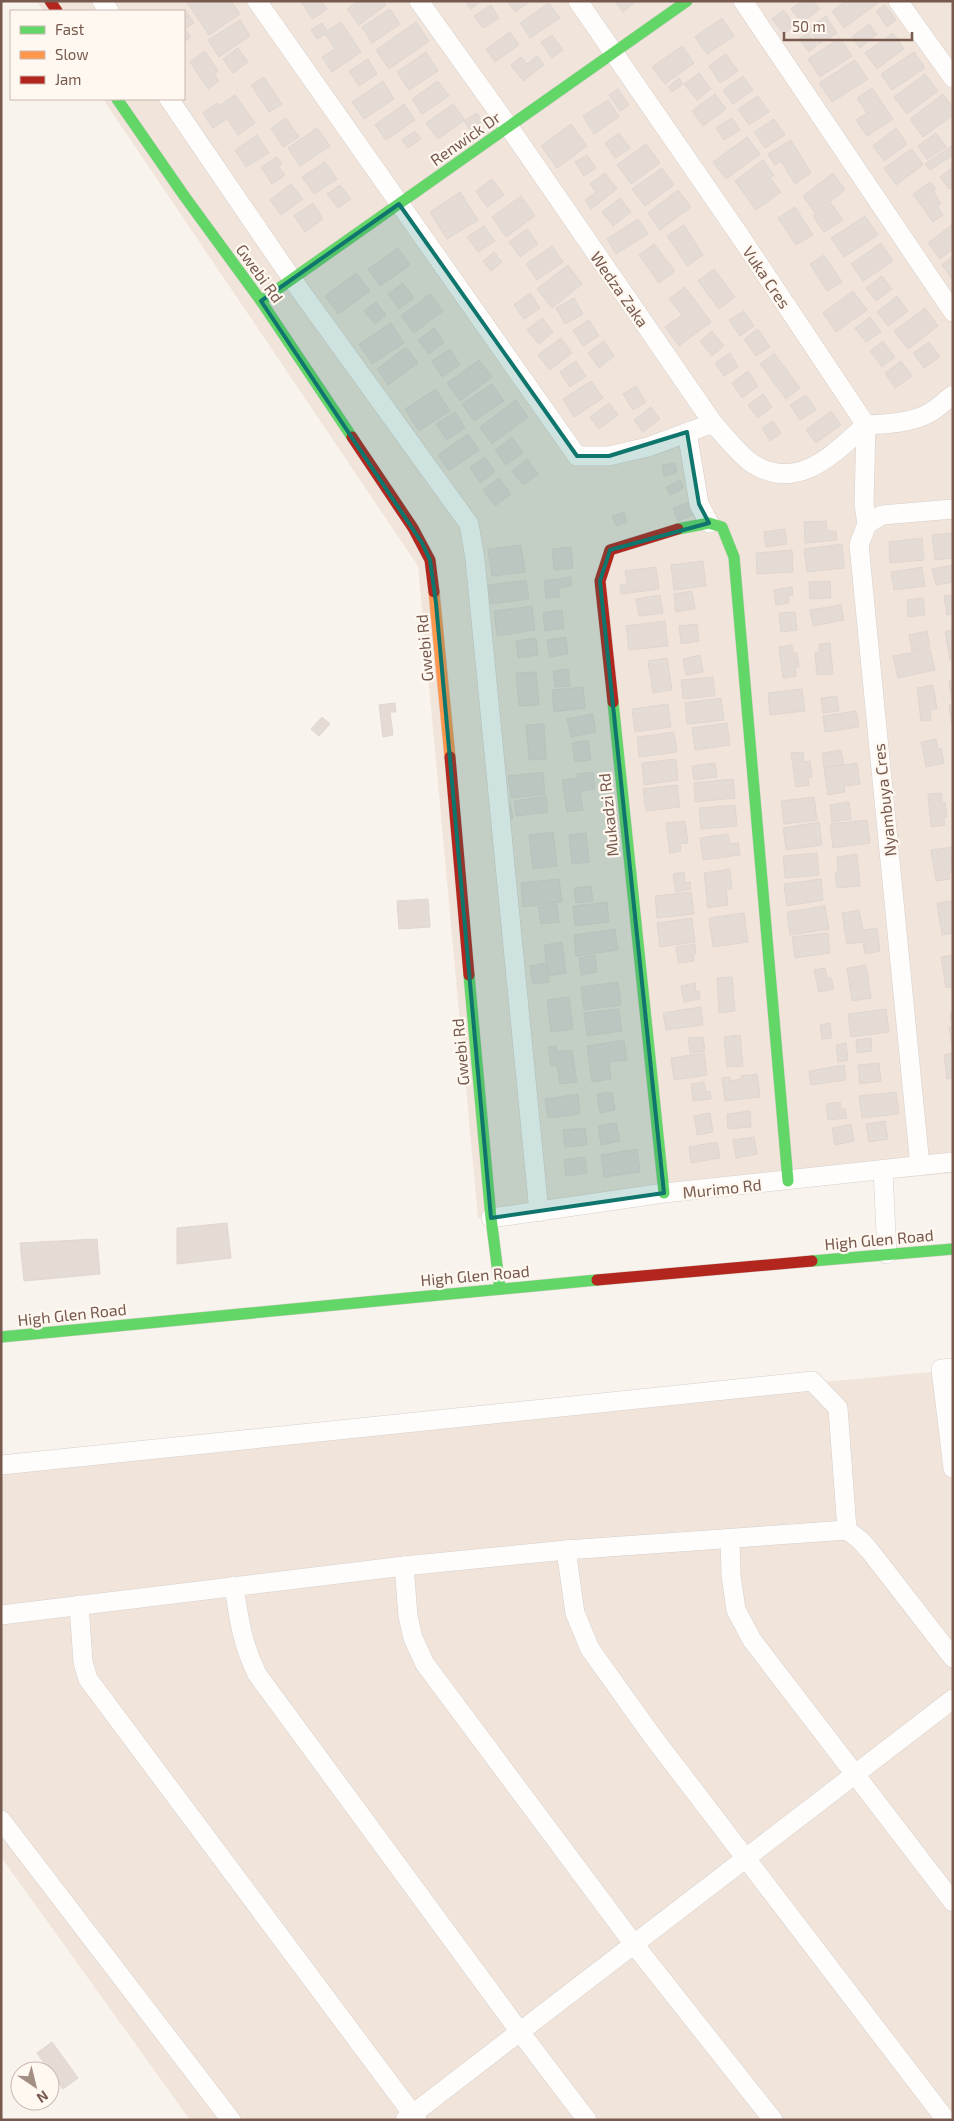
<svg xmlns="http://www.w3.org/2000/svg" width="954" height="2121" font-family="'Exo 2',sans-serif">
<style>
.residential{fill:#f1e5db}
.building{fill:#e4dbd5;stroke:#e1d6cf}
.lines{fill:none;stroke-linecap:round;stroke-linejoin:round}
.street-casing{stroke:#d7cfca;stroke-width:20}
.fast-casing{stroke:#d8cfca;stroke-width:12}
.slow-casing{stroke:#d8cfca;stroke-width:12}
.jam-casing{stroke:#d8cfca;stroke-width:12}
.street{stroke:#fefdfc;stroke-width:19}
.fast{stroke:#63d668;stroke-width:11}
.slow{stroke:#ff974d;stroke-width:11}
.jam{stroke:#b3261e;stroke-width:11}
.marked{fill:#0f766e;fill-opacity:0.2;stroke:#0f766e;stroke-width:4;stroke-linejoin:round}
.labels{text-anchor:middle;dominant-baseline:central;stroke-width:4.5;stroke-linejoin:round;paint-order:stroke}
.street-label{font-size:16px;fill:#77594d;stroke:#fff8f0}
</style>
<rect width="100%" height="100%" fill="#f8f3ed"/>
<g class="residential">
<path d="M37 1H953V1173L478 1218 418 566 103 99H184V11H43Z"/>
<path d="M953 1370V2120H190L1 1857V1457Z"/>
</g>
<g class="building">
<path d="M186 1H210L212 4 215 1H231L240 14 209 35Z"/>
<path d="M300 1H321L327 9 313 19Z"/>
<path d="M358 1H383L386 5 359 25 347 9Z"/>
<path d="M465 1H481L471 9Z"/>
<path d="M507 1H528L529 2 515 12Z"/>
<path d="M615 1H637L623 12Z"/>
<path d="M802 1H814L820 9 802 23 791 9Z"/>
<path d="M846 1H876L878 3 844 28 832 11Z"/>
<path d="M549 3 560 18 530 38 520 23Z"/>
<path d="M491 5 499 18 483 28 474 16Z"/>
<path d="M885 5 896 20 887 27 876 11Z"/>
<path d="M390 9 400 24 372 43 362 27Z"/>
<path d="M783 10 795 25 784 34 772 19Z"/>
<path d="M186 11 194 23 185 29 191 37 184 42V12Z"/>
<path d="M826 16 837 33 819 44 808 28Z"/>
<path d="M722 18 734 36 707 54 695 37Z"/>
<path d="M240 20 250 36 219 57 208 40Z"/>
<path d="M341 22 361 52 332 72 322 57 335 49 325 34 317 39 311 30 322 23 327 31Z"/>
<path d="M416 22 429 41 389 69 376 50Z"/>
<path d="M869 24 877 34 860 48 852 37Z"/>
<path d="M510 32 519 45 495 62 486 49Z"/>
<path d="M808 33 817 45 809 52 799 39Z"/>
<path d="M893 33 904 49 877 69 865 53Z"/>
<path d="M552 35 563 50 552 58 541 42Z"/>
<path d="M840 38 852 56 820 77 808 59Z"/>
<path d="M682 46 694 63 665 84 652 67Z"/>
<path d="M238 48 248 62 233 73 223 59Z"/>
<path d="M205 51 218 71 214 74 219 81 208 89 190 62Z"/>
<path d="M426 52 438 71 409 90 397 72Z"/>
<path d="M914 52 925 68 892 90 881 74Z"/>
<path d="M726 54 738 71 720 83 709 66Z"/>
<path d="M537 56 544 65 523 81 511 65 521 57 527 64Z"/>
<path d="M368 59 377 74 359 86 349 71Z"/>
<path d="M855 60 868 79 832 102 819 83Z"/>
<path d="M699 73 711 89 697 100 684 84Z"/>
<path d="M925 74 938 91 907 114 894 97Z"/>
<path d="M743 76 753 90 733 104 723 90Z"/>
<path d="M264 77 282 104 269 112 251 85Z"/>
<path d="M679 78 683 84 672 92 668 87Z"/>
<path d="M383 81 394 99 364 119 352 102Z"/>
<path d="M438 81 449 96 422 114 412 99Z"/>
<path d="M872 88 893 119 867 136 856 120 867 113 857 98Z"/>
<path d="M618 89 629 105 620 111 609 95Z"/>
<path d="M715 94 726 109 703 126 692 111Z"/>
<path d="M943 94 953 107V115L923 137 910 119Z"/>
<path d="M235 95 255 123 238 135 227 119 213 128 203 113 217 103 219 106Z"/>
<path d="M758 96 769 112 749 125 738 109Z"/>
<path d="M608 100 619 117 594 134 583 116Z"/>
<path d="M404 104 415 120 386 140 375 125Z"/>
<path d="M453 104 465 120 438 139 426 123Z"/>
<path d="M477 113 482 122 470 130 464 121Z"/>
<path d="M286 118 299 137 283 147 271 128Z"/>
<path d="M732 118 740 130 724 140 716 128Z"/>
<path d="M774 119 785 135 765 148 754 132Z"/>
<path d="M571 124 587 146 557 168 541 146Z"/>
<path d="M317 128 330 146 300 166 288 148Z"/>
<path d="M896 128 907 144 884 161 873 146Z"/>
<path d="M415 131 421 139 408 148 402 140Z"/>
<path d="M619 133 630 148 615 158 605 143Z"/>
<path d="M936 133 946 147 927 159 918 146Z"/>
<path d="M257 135 269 153 246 167 235 150Z"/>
<path d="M747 137 760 154 726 179 713 162Z"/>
<path d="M791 140 811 173 795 184 781 161 775 165 768 154Z"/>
<path d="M646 144 660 163 631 184 617 165Z"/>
<path d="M953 145V155L930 170 925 164Z"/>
<path d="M912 149 923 165 896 185 884 168Z"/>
<path d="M587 155 596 168 584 176 575 162Z"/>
<path d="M277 157 282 164 278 166 285 175 272 184 261 167Z"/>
<path d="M763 160 774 175 770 178 781 192 756 210 735 181Z"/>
<path d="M325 162 337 179 314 194 302 177Z"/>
<path d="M953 167V187L949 189 940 177Z"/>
<path d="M662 168 674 185 645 206 632 189Z"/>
<path d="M605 173 617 189 591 209 585 200 596 192 590 184Z"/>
<path d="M833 173 845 190 815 213 803 196Z"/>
<path d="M492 179 504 195 487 207 476 191Z"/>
<path d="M930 182 936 189 933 191 941 203 937 206 943 215 933 222 913 194Z"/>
<path d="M291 184 303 199 281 215 270 200Z"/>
<path d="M340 185 351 199 338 208 327 194Z"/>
<path d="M678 190 691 207 660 230 648 213Z"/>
<path d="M460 192 478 220 447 239 430 212Z"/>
<path d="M521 196 535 216 506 237 492 217Z"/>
<path d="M620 198 631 212 613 226 602 212Z"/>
<path d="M313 203 323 219 305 232 294 216Z"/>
<path d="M831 203 843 220 824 232 813 216Z"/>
<path d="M795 207 813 235 796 245 778 218Z"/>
<path d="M865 216 878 235 844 257 831 238Z"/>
<path d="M638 219 648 234 616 254 607 239Z"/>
<path d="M953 224V249L940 259 928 243Z"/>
<path d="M684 225 703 255 687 266 667 236Z"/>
<path d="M484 226 495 241 478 252 467 237Z"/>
<path d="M527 229 538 244 520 257 509 242Z"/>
<path d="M881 243 893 261 863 281 851 264Z"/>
<path d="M654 244 675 271 659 283 639 255Z"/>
<path d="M552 246 563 262 537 280 526 264Z"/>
<path d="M398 248 410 265 380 286 368 269Z"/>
<path d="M494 252 502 262 491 271 483 261Z"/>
<path d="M824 255 842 282 827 291 810 264Z"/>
<path d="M953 256V280L942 265Z"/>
<path d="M568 265 582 284 552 308 537 289Z"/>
<path d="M714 269 735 297 719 309 698 281Z"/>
<path d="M356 273 370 291 338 314 325 296Z"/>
<path d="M882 276 892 289 876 301 866 288Z"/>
<path d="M403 283 414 298 399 309 388 294Z"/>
<path d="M685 287 711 322 679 346 665 327 682 315 669 299Z"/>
<path d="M853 291 867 310 836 332 823 313Z"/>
<path d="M530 293 540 308 524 319 514 305Z"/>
<path d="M430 294 443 311 414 333 401 316Z"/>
<path d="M897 296 908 311 888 326 877 312Z"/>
<path d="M574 298 583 314 565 324 556 308Z"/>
<path d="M376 302 386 315 375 324 364 311Z"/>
<path d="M925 308 938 326 908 349 894 331Z"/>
<path d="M744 311 754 326 740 336 729 320Z"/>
<path d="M870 317 881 332 866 342 855 328Z"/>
<path d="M542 318 553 332 539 344 527 330Z"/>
<path d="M589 320 599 336 583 346 573 330Z"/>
<path d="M391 323 404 343 372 364 359 344Z"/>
<path d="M434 328 444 342 429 354 418 340Z"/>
<path d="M758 329 770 347 756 356 744 339Z"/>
<path d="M712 331 724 346 712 356 700 341Z"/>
<path d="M561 338 572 353 550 370 538 355Z"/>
<path d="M604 341 614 356 599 368 588 353Z"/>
<path d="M883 341 895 357 882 367 870 351Z"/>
<path d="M929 342 940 357 924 368 913 353Z"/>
<path d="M406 347 418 363 388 385 377 369Z"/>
<path d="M450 349 460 365 442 377 432 361Z"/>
<path d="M730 353 738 367 724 376 715 363Z"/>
<path d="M774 353 800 388 786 399 760 364Z"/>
<path d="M479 360 492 377 460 401 447 383Z"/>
<path d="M576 361 586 376 570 387 560 372Z"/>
<path d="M901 361 912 376 895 388 885 373Z"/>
<path d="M748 371 758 386 742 398 732 383Z"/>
<path d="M591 381 603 398 574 417 563 399Z"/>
<path d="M492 384 504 401 474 421 462 404Z"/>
<path d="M636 386 646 402 633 410 623 394Z"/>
<path d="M436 389 450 411 419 431 405 409Z"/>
<path d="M763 394 772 407 758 418 748 405Z"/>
<path d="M806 395 816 410 800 420 790 405Z"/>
<path d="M516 400 528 417 492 444 480 427Z"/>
<path d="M609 403 618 415 599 429 590 417Z"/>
<path d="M651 407 660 419 643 432 634 420Z"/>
<path d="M831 411 841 425 816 443 806 430Z"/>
<path d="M455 412 465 428 447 440 436 424Z"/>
<path d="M773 421 781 433 770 441 762 428Z"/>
<path d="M468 434 479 450 449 471 438 455Z"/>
<path d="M512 437 523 453 506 465 495 450Z"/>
<path d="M485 457 495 472 480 483 470 467Z"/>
<path d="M527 459 538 474 523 485 512 471Z"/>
<path d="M675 463 677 473 664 476 662 465Z"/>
<path d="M499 478 511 494 495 506 483 490Z"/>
<path d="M680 480 684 488 670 495 666 487Z"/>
<path d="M693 501 698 513 678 521 673 508Z"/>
<path d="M624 512 627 522 616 526 612 516Z"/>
<path d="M826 521 827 531H836L837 540 805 543 804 522Z"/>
<path d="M785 529 787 544 766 547 764 532Z"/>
<path d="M953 533V558L935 560 932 535Z"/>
<path d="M922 538 924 560 890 563 889 542Z"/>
<path d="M842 544 844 568 807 572 804 549Z"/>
<path d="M521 545 525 572 492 576 488 549Z"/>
<path d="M571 547 573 568 554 570 552 549Z"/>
<path d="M792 550 793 572 757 574 756 553Z"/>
<path d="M703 561 706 586 674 590 671 565Z"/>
<path d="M953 565V582L936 585 932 569Z"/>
<path d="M656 567 659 589 621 594 620 585 627 584 625 571Z"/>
<path d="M922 567 925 586 894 590 891 572Z"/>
<path d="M571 577 572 586 559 588 560 597 546 598 544 581Z"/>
<path d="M526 580 529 599 491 604 488 585Z"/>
<path d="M830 581 831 598 810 599 809 582Z"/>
<path d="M792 587 793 595 788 596 789 603 776 605 774 590Z"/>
<path d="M692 591 695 609 676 612 674 594Z"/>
<path d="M660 595 663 613 639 616 636 599Z"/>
<path d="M953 595V614L947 615 944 596Z"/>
<path d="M923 598 925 615 908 617 907 600Z"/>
<path d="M841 605 844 620 813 626 810 610Z"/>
<path d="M532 606 535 630 497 636 494 611Z"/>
<path d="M562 610 564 628 545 631 543 613Z"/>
<path d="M795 612 797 630 781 632 779 613Z"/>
<path d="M665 621 668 646 629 650 626 626Z"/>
<path d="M697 624 699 641 681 644 679 626Z"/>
<path d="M953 630V660H950L945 632Z"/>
<path d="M927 631 930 647 912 651 909 635Z"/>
<path d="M566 637 568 654 550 657 547 640Z"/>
<path d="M536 638 538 655 518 658 516 641Z"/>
<path d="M830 643 833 674 817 675 815 653 819 652V644Z"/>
<path d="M792 645 793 653H797L799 667H795L796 676 783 678 779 647Z"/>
<path d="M930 649 935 670 898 678 893 656Z"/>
<path d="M700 655 703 672 686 675 683 659Z"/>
<path d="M667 658 672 690 653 693 648 661Z"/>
<path d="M568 669 570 686 555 687 553 671Z"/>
<path d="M536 672 539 705 519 706 516 673Z"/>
<path d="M713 677 715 696 683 699 681 680Z"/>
<path d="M949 681H953V701H952Z"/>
<path d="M933 685 937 709H930L931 720 921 721 917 688Z"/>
<path d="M583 687 585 708 554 712 552 690Z"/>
<path d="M802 689 805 711 770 715 768 693Z"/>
<path d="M837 696 839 711 823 713 821 698Z"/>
<path d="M721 698 724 720 687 724 685 703Z"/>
<path d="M395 703 396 712H390L393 735 383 737 379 705Z"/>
<path d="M668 704 671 727 635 732 632 709Z"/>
<path d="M953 704V725H952L949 705Z"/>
<path d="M856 711 859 727 825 732 823 716Z"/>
<path d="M593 714 596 732 571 737 567 719Z"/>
<path d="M322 717 330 724 319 736 311 729Z"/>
<path d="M727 723 730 745 695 750 692 728Z"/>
<path d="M544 724 546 759 529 760 526 725Z"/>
<path d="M674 732 677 752 639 757 637 737Z"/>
<path d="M936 739 938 749 941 748 944 763 926 767 921 742Z"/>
<path d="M588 740 591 760 575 762 572 743Z"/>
<path d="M841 750 844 765 824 768 822 753Z"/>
<path d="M803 752 804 762 810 761 812 777H808L809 785 796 787 791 753Z"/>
<path d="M676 759 678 780 644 785 642 763Z"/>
<path d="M715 763 717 777 694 780 692 766Z"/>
<path d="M857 763 860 784 844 786 845 792 828 795 824 768Z"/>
<path d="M543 772 545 794 511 798 508 776Z"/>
<path d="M593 772 595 789 580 791 583 810 567 812 562 780 577 778V774Z"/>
<path d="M733 779 735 798 695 802 694 783Z"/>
<path d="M677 785 680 807 646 811 643 789Z"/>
<path d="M941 793 942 803 945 802 947 817H944L945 825 931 827 928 794Z"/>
<path d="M546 796 548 812 516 816 514 801Z"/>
<path d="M814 797 817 820 784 824 781 801Z"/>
<path d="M510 802 513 818H508L505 803Z"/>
<path d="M849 802 851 819 832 822 830 805Z"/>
<path d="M735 805 737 826 701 829 699 808Z"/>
<path d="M867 820 870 843 833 848 830 824Z"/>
<path d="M685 821 688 843 680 844 681 851 670 853 666 823Z"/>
<path d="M819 822 822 845 786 850 783 828Z"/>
<path d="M553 832 557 866 533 869 529 835Z"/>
<path d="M586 833 589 862 572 864 569 835Z"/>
<path d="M728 834 730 844 738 843 740 855 703 860 700 838Z"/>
<path d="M953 847V855H951L953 872 949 873 950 879 936 881 931 850Z"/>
<path d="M817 853 819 875 785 878 783 856Z"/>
<path d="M857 854 860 886 837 888 835 873 838 872 837 857Z"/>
<path d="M730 869 732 889H726L728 905 708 908 704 873Z"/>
<path d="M684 872 685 883 690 882 691 889 676 892 673 874Z"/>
<path d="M559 879 562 902 523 907 521 883Z"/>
<path d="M821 879 823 900 787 906 784 884Z"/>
<path d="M591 886 593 901 576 903 574 888Z"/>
<path d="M691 892 694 914 657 918 655 896Z"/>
<path d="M428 899 430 927 399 929 397 901Z"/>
<path d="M951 901 953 910V933L942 935 937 903Z"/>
<path d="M607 902 609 922 575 926 573 906Z"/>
<path d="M557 904 559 922 541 924 538 907Z"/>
<path d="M825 906 829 929 790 935 787 912Z"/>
<path d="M859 910 863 930 877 928 880 951 865 954 863 942 847 944 842 913Z"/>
<path d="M744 913 748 942 713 947 709 918Z"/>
<path d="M692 918 695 942 660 947 657 923Z"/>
<path d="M615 929 618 950 576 956 574 935Z"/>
<path d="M828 933 830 953 795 958 792 937Z"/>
<path d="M562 942 566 973 548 976 544 945Z"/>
<path d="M695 944 696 954H693L694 961 678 963 676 947Z"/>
<path d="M595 955 597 972 581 975 579 958Z"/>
<path d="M953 955V987L946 988 941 957Z"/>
<path d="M547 963 549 982 533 984 530 966Z"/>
<path d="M866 965 871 998 852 1001 847 968Z"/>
<path d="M825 968 827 978H831L834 989 819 992 814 970Z"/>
<path d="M732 977 735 1011 719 1013 717 978Z"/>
<path d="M618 982 621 1005 584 1010 581 987Z"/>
<path d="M695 983 696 992 699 991 700 999 684 1002 681 986Z"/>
<path d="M569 997 573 1029 551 1032 547 1000Z"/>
<path d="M701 1007 703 1025 666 1030 663 1013Z"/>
<path d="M619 1009 622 1031 587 1036 584 1013Z"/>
<path d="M886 1009 889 1032 851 1037 848 1014Z"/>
<path d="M953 1012V1046H952L949 1027H952L950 1013Z"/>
<path d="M830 1023 832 1038 822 1039 820 1025Z"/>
<path d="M740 1035 743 1066 727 1067 724 1037Z"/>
<path d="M703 1037 705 1051 690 1053 688 1038Z"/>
<path d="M871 1038 872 1051 857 1053 856 1040Z"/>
<path d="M624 1040 627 1060 609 1062 611 1079 592 1082 587 1046Z"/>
<path d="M846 1043 848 1060 838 1062 836 1045Z"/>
<path d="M556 1046 557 1052 572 1050 577 1082 560 1084 557 1065 551 1066 548 1047Z"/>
<path d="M704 1053 707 1075 674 1080 671 1058Z"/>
<path d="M953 1053V1078L947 1079 944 1055Z"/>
<path d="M879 1063 881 1081 860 1084 858 1065Z"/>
<path d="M844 1065 846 1080 811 1085 809 1071Z"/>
<path d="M757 1074 760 1097 725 1101 722 1078 730 1077 731 1081 741 1079V1076Z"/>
<path d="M704 1082 706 1092 710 1091 711 1099 693 1101 691 1084Z"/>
<path d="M612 1092 615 1110 600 1113 597 1094Z"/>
<path d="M896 1092 899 1114 862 1118 859 1096Z"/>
<path d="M578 1094 580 1114 548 1118 545 1099Z"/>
<path d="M840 1102 841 1109H845L847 1118 828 1120 826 1104Z"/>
<path d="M750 1111 751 1127 728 1129 727 1114Z"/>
<path d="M710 1113 713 1132 697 1135 694 1116Z"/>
<path d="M885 1121 888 1139 869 1142 866 1124Z"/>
<path d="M616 1123 620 1141 601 1145 598 1126Z"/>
<path d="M851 1124 854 1141 835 1145 832 1128Z"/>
<path d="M585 1128 587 1145 565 1147 563 1130Z"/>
<path d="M754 1137 757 1154 736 1158 733 1140Z"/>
<path d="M717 1142 720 1158 691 1163 689 1147Z"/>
<path d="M637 1149 640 1172 604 1177 601 1155Z"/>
<path d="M585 1157 587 1173 566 1176 564 1160Z"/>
<path d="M227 1223 231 1258 177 1264V1228Z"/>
<path d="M97 1239 100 1274 24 1281 20 1243Z"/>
<path d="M52 2042 78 2078 63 2089 37 2053Z"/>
</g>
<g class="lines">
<g class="street-casing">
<g id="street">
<path d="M102 1 109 11"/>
<path d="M257 1 577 456H609L648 447 713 423"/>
<path d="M419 1 509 127 713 423C723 434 741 457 753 464 799 492 834 453 866 425"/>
<path d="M578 1 740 236 866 425"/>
<path d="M743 1 953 312"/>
<path d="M898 1 953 78"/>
<path d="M169 99 292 279 469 524 475 559 539 1212"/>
<path d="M866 425 864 504 867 524"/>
<path d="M866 425C887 424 913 423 931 412 939 407 946 400 953 395"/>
<path d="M687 432 699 504 709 523"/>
<path d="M920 1166 859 545 867 524 882 515 953 509"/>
<path d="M883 1171 887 1254"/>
<path d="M491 1218 664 1193 953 1162"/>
<path d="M953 1368 941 1369 953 1468"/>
<path d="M1 1465 812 1381 838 1408 847 1530"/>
<path d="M730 1539 731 1575 736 1610 752 1640 953 1902"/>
<path d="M566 1550 575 1613 590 1649 653 1737 946 2120"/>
<path d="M404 1566 408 1616 413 1638 425 1664 633 1943 773 2120"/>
<path d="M234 1586C239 1620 242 1643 257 1674L520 2032 587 2120"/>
<path d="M79 1605 83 1662 88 1679 417 2120"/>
<path d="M1 1615 404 1566 566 1550 847 1530 860 1540 870 1551 953 1658"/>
<path d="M1 1820 231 2120"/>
<path d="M405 2120 953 1699"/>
</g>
</g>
<g class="fast-casing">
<g id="fast">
<path d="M117 99 185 197 261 301 352 437"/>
<path d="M261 301 687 1"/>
<path d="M678 529 709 523 722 527 734 557 788 1181"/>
<path d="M613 702 664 1193"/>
<path d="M469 975 491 1218 500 1289"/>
<path d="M812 1261 953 1249"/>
<path d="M1 1337 597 1280"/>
</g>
</g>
<g class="slow-casing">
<path id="slow" d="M434 592 450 757"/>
</g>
<g class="jam-casing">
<g id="jam">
<path d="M50 1 57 11"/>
<path d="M352 437 413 528 430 560 434 592"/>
<path d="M613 702 600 581 610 550 678 529"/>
<path d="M450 757 469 975"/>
<path d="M597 1280 812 1261"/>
</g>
</g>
<use href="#street" class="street"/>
<use href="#fast" class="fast"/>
<use href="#slow" class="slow"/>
<use href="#jam" class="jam"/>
</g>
<path class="marked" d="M399 204 577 456H609L687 432 699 504 709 523 610 550 600 581 664 1193 491 1218 436 603 430 560 422 543 261 301Z"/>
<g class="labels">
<g class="street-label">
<text transform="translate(465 138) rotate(-35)">Renwick Dr</text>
<text transform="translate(260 273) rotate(54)">Gwebi Rd</text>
<text transform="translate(767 277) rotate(56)">Vuka Cres</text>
<text transform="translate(620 289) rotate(55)">Wedza Zaka</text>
<text transform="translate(424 648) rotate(-95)">Gwebi Rd</text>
<text transform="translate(884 800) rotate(-96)">Nyambuya Cres</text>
<text transform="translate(608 815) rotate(-96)">Mukadzi Rd</text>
<text transform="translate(460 1052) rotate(-95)">Gwebi Rd</text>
<text transform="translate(722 1188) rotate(-6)">Murimo Rd</text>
<text transform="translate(879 1239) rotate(-5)">High Glen Road</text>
<text transform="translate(475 1275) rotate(-5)">High Glen Road</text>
<text transform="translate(72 1314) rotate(-6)">High Glen Road</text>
</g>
</g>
<rect width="954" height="2121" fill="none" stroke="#77594d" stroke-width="5"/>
<rect x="10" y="10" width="175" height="90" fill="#fff8f0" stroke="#c9b8af"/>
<rect x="20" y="26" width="25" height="8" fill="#63d668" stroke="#c9b8af"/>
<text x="55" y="35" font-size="15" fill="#77594d">Fast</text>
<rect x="20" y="51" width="25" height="8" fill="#ff974d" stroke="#c9b8af"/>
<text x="55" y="60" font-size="15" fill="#77594d">Slow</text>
<rect x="20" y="76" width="25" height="8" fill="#b3261e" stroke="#c9b8af"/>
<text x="55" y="85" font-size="15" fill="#77594d">Jam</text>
<g transform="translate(35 2086) rotate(145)"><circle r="24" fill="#fff8f0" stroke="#c9b8af"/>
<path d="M0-4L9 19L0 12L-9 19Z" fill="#a48f85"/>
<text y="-8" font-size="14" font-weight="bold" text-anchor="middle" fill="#77594d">N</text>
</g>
<path d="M784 32v8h128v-8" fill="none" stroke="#77594d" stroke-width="2.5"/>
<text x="792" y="32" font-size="15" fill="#77594d" stroke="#fff8f0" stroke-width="4" paint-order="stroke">50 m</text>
</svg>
